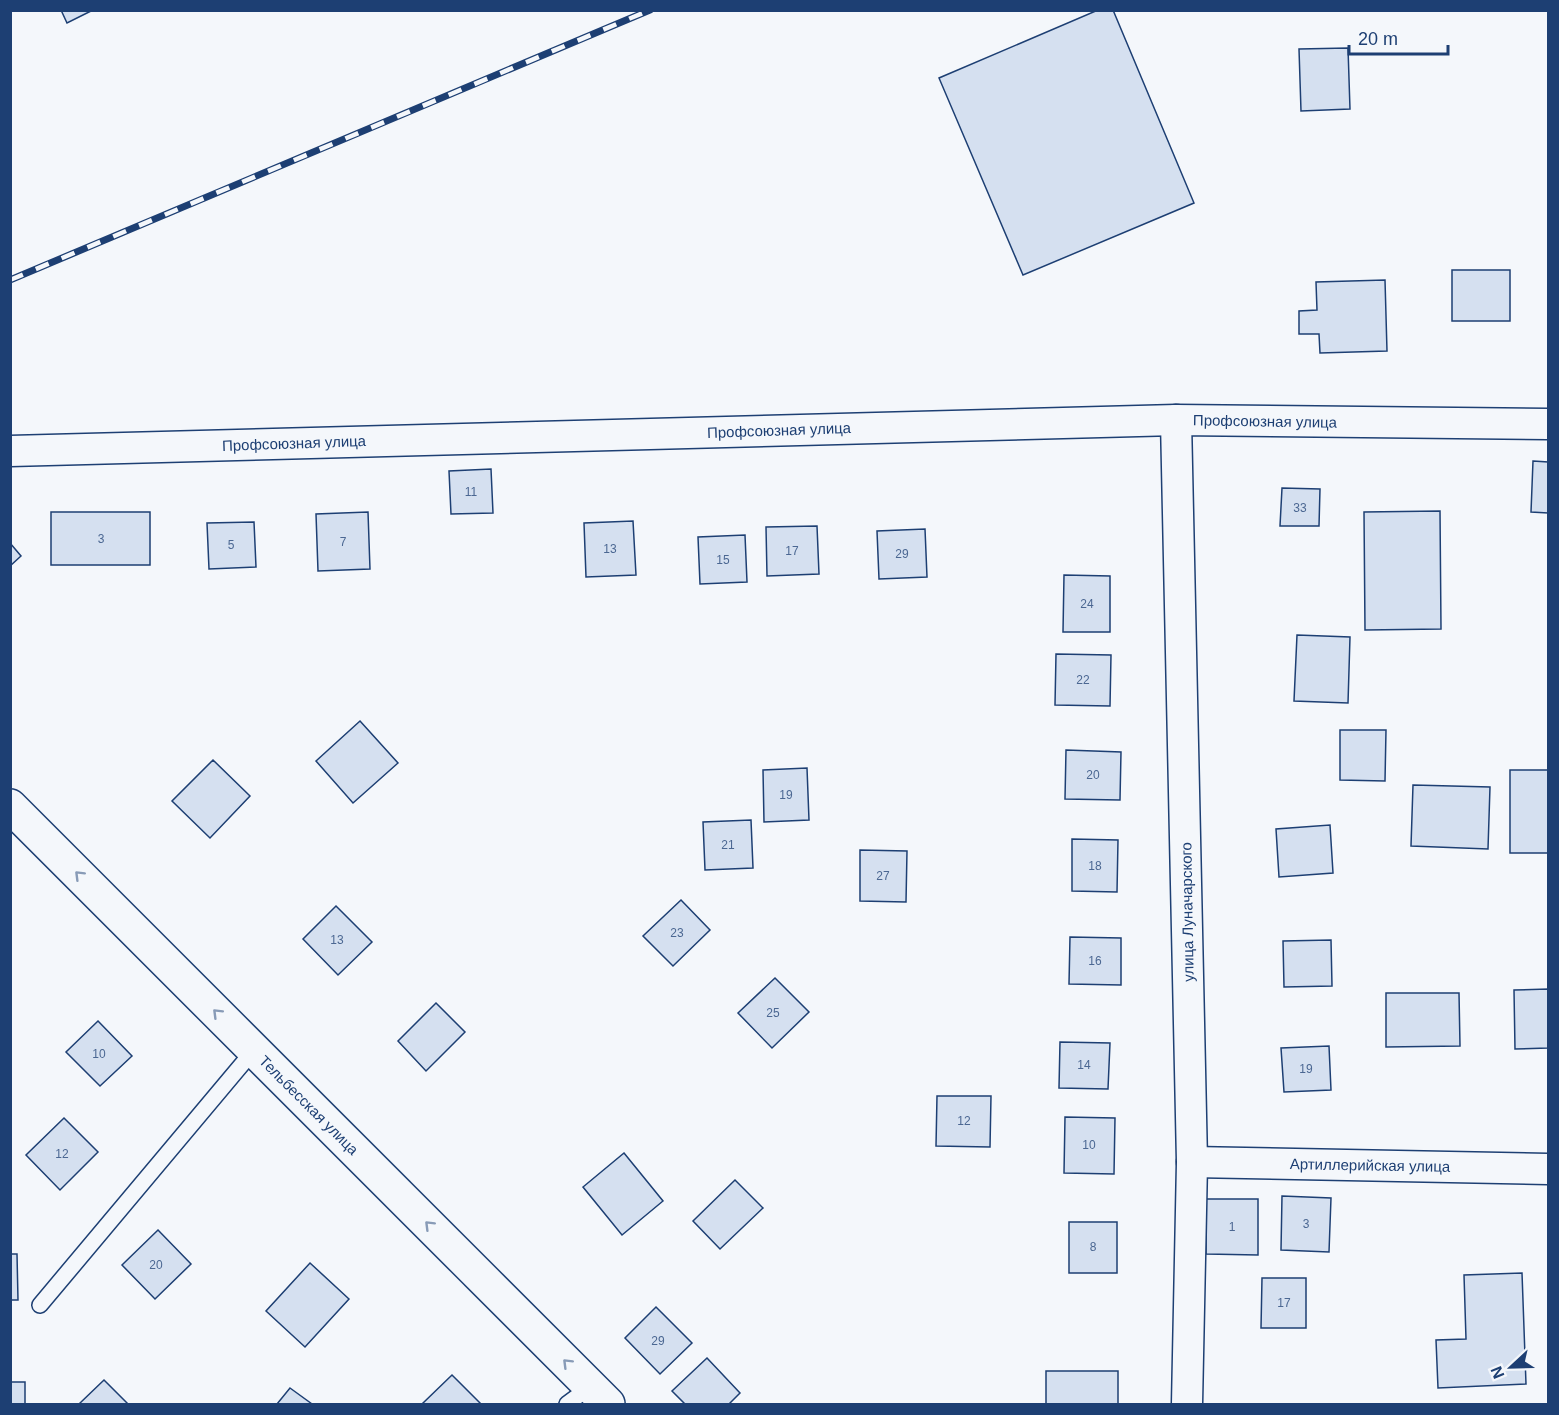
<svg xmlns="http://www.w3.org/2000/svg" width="1559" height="1415" font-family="Arial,sans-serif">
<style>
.building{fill:#d5e0f0;stroke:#1d3f73;stroke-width:1.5}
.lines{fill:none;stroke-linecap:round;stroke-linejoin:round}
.lane-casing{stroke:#1d3f73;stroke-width:18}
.street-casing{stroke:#1d3f73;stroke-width:33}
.secondary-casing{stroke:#1d3f73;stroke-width:36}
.lane{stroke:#f4f7fb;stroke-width:15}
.street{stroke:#f4f7fb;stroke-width:30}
.secondary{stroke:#f4f7fb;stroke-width:33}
.rail-casing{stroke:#1d3f73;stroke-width:7}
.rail{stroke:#f4f7fb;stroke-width:4.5;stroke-dasharray:14;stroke-linecap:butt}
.oneway{stroke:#889bb7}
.labels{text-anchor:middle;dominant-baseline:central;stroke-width:4.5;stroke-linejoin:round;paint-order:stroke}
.number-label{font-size:12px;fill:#4b6792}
.street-label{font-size:15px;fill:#1d3f73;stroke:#f4f7fb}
</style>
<rect width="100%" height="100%" fill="#f4f7fb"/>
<g class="building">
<path d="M61 10H93L67 23Z"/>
<path d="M1098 10H1113L1194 203 1023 275 939 78Z"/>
<path d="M1348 48 1350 109 1301 111 1299 49Z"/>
<rect x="1452" y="270" width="58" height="51"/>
<path d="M1385 280 1387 351 1320 353 1319 334H1299V311L1317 310 1316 282Z"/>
<path d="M1533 461 1548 462V513L1531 512Z"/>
<path d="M491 469 493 513 451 514 449 471Z"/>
<path d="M1282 488 1320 489 1319 526H1280Z"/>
<path d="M1440 511 1441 629 1365 630 1364 512Z"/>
<rect x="51" y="512" width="99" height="53"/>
<path d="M368 512 370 569 318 571 316 514Z"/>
<path d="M633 521 636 575 586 577 584 523Z"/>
<path d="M254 522 256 567 209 569 207 523Z"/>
<path d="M817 526 819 574 767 576 766 527Z"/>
<path d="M925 529 927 577 879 579 877 531Z"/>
<path d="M745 535 747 582 700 584 698 537Z"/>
<path d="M10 543 21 556 10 566Z"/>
<path d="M1064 575 1110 576V632H1063Z"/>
<path d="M1297 635 1350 637 1348 703 1294 701Z"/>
<path d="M1056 654 1111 655 1110 706 1055 705Z"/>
<path d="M360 721 398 763 353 803 316 761Z"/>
<path d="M1340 730H1386L1385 781 1340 780Z"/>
<path d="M1066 750 1121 752 1120 800 1065 799Z"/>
<path d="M213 760 250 796 210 838 172 801Z"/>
<path d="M807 768 809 820 764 822 763 770Z"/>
<rect x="1510" y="770" width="38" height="83"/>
<path d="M1413 785 1490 787 1488 849 1411 846Z"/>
<path d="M751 820 753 868 705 870 703 822Z"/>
<path d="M1330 825 1333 873 1279 877 1276 829Z"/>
<path d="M1072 839 1118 840 1117 892 1072 891Z"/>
<path d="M860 850 907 851 906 902 860 901Z"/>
<path d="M681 900 710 930 673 966 643 936Z"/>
<path d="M336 906 372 942 338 975 303 939Z"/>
<path d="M1070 937 1121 938V985L1069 984Z"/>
<path d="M1331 940 1332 986 1284 987 1283 941Z"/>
<path d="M775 978 809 1012 772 1048 738 1013Z"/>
<path d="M1548 989V1048L1515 1049 1514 990Z"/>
<path d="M1386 993H1459L1460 1046 1386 1047Z"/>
<path d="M436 1003 465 1032 426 1071 398 1041Z"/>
<path d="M98 1021 132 1056 100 1086 66 1052Z"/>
<path d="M1060 1042 1110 1043 1108 1089 1059 1088Z"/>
<path d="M1329 1046 1331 1090 1284 1092 1281 1048Z"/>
<path d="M937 1096H991L990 1147 936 1146Z"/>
<path d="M1065 1117 1115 1118 1114 1174 1064 1173Z"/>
<path d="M64 1118 98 1152 60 1190 26 1155Z"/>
<path d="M624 1153 663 1201 622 1235 583 1187Z"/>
<path d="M735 1180 763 1208 720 1249 693 1221Z"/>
<path d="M1282 1196 1331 1198 1329 1252 1281 1250Z"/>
<path d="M1206 1199H1258V1255L1206 1254Z"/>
<rect x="1069" y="1222" width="48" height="51"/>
<path d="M158 1230 191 1264 155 1299 122 1265Z"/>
<path d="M10 1254H17L18 1300H10Z"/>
<path d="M310 1263 349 1299 305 1347 266 1311Z"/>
<path d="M1522 1273 1526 1384 1438 1388 1436 1340 1466 1339 1464 1275Z"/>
<path d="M1262 1278H1306V1328H1261Z"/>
<path d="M656 1307 692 1343 660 1374 625 1338Z"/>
<path d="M707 1358 740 1393 729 1404H685L672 1391Z"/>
<rect x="1046" y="1371" width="72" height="33"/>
<path d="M452 1375 481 1404H422Z"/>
<path d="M104 1380 128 1404H79Z"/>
<rect x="10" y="1382" width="15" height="22"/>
<path d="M290 1388 312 1404H277Z"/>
</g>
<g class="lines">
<g class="lane-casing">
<g id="lane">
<path d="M40 1305 254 1050"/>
<path d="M567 1404 590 1387"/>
</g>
</g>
<g class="street-casing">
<g id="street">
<path d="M1176 420 1192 1162 1187 1404"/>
<path d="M10 451 1176 420 1548 424"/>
<path d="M1192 1162 1548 1169"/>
</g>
</g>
<g class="secondary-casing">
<path id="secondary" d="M10 806 608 1404"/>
</g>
<use href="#lane" class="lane"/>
<use href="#street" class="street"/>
<use href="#secondary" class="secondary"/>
<g class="rail-casing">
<path id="rail" d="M10 280 650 10"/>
</g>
<use href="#rail" class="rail"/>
</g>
<defs><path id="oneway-chevron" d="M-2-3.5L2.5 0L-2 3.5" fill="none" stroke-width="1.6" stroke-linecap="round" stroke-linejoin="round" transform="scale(1.5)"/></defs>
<g class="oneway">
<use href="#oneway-chevron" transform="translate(79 875) rotate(-135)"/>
<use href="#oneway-chevron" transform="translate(217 1013) rotate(-135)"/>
<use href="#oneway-chevron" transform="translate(429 1225) rotate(-135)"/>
<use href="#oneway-chevron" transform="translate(567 1363) rotate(-135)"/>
</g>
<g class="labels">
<g class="number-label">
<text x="471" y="492">11</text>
<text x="1300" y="508">33</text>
<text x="101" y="539">3</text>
<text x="343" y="542">7</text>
<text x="231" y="545">5</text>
<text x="610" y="549">13</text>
<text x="792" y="551">17</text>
<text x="902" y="554">29</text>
<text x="723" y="560">15</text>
<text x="1087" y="604">24</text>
<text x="1083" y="680">22</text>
<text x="1093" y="775">20</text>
<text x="786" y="795">19</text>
<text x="728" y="845">21</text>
<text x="1095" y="866">18</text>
<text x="883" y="876">27</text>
<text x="677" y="933">23</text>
<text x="337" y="940">13</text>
<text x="1095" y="961">16</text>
<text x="773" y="1013">25</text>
<text x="99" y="1054">10</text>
<text x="1084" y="1065">14</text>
<text x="1306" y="1069">19</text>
<text x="964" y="1121">12</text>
<text x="1089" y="1145">10</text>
<text x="62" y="1154">12</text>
<text x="1306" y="1224">3</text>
<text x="1232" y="1227">1</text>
<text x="1093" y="1247">8</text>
<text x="156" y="1265">20</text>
<text x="1284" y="1303">17</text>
<text x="658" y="1341">29</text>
</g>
<g class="street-label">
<text transform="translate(1265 421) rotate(1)">Профсоюзная улица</text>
<text transform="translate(779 430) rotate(-2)">Профсоюзная улица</text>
<text transform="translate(294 443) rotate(-2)">Профсоюзная улица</text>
<text transform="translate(1187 912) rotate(-91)">улица Луначарского</text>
<text transform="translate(309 1105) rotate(45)">Тельбесская улица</text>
<text transform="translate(1370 1165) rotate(1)">Артиллерийская улица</text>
</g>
</g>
<rect width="1559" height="1415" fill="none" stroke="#1d3f73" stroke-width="24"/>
<g transform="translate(1511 1367) rotate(248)" stroke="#f4f7fb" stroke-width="4.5" paint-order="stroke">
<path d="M0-4.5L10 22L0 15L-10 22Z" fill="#1d3f73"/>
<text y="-9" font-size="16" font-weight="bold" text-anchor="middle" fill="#1d3f73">N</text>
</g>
<path d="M1349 45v9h99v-9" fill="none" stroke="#1d3f73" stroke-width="3"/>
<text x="1358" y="45" font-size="18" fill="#1d3f73" stroke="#f4f7fb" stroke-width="4.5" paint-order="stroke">20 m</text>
</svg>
